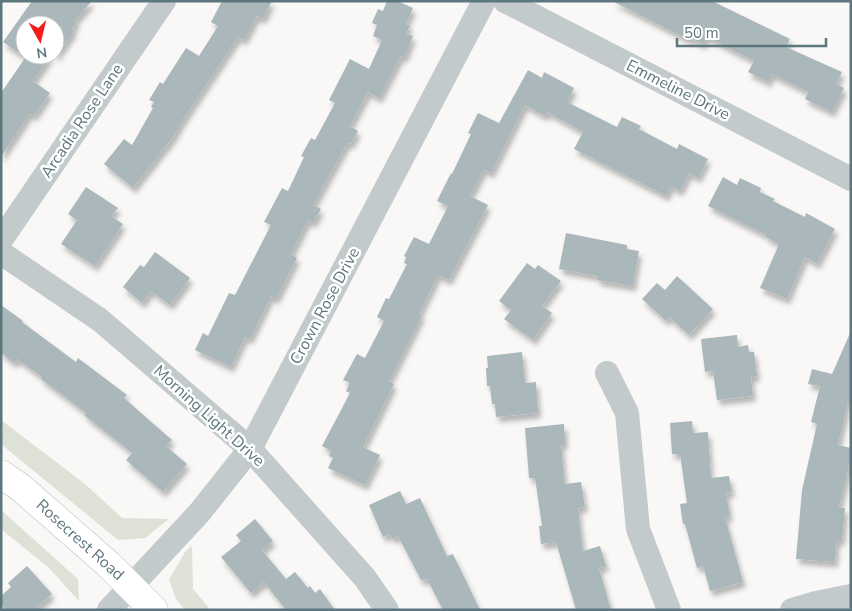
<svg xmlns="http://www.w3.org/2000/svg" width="852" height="611" font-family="'Nunito Sans',sans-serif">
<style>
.green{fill:#dde1d6}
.building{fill:#aab7bb;filter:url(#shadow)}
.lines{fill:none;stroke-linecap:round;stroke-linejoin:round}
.major-casing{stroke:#b6bec0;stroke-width:29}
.minor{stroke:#c3cacc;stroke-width:24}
.major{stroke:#fff;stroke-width:28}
.labels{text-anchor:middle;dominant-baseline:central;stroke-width:5;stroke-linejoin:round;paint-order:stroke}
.street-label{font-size:16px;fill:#5d777e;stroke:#fff}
</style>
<defs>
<filter id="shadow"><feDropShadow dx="3" dy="5.5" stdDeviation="2.5" flood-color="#0004"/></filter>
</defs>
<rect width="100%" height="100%" fill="#f9f8f6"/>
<g class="green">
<path d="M1 420 85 484 122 518 169 519 145 538 118 540 1 444Z"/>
<path d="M1 510 78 579 79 601 49 568 1 529Z"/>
<path d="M192 546 193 589 211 610H185L176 599 169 580 185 552Z"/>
</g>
<g class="building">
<path d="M32 1H92L75 20 77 22 72 29 74 31 55 58V25H25V57L3 42Z"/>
<path d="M222 1H272L263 19 257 16 244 40 238 37 184 118 173 137 133 188 104 164 124 139 132 145 153 108 151 107 154 102 149 100 160 82 163 84 186 48 199 56 218 26 211 22Z"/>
<path d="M387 1H397L413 8 406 24 410 25 406 34 413 36 405 57 401 56 379 98 368 92 350 126 358 131 351 144 348 142 313 205 321 209 313 223 308 220 291 254 297 258 276 299 271 296 250 339 245 337 231 367 195 350 203 333 208 336 229 293 235 295 271 225 264 222 282 188 288 191 304 157 301 156 311 138 315 140 335 103 329 100 350 59 369 69 382 40 373 36 377 25 372 23 378 9 383 11Z"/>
<path d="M612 1H712L790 39 786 47 842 72 836 84 844 88 832 112 805 99 808 92 772 74 768 82 748 72 754 61 715 41 707 37 703 44 690 38 689 40Z"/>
<path d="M27 55H51L33 81 50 93 34 116 30 113 1 157V93Z"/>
<path d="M528 70 542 78 544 72 574 88 567 102 617 127 622 117 641 126 639 129 677 149 679 144 708 159 698 178 689 173 680 191 671 186 666 196 574 149 583 132 547 112 545 116 525 105 491 173 484 169 470 196 488 205 449 280 438 275 419 314 422 315 389 381 394 384 363 447 380 455 365 485 328 468 333 458 329 456 331 451 322 446 350 393 346 391 350 383 343 380 357 354 365 358 384 321 377 317 386 298 389 299 407 264 404 263 406 257 404 256 414 237 429 244 448 206 437 201 451 173 452 174 471 134 468 133 478 113 499 123Z"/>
<path d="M723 177 737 185 740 178 761 188 760 192 775 199 773 201 805 217 806 213 835 229 817 264 805 257 787 299 760 288 779 244 766 237V235L708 206Z"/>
<path d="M86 187 118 208 111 216 123 224 95 266 61 244 77 220 68 214Z"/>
<path d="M566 233 627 245V249L639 251 633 286 597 280 598 276 559 269Z"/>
<path d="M155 252 190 278 170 305 151 291 142 303 123 287 140 265 144 267Z"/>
<path d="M527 263 535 269 538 265 561 281 542 306 552 313 533 340 504 319 511 310 499 301Z"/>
<path d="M677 276 713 309 689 335 669 317 666 321 642 299 657 283 665 290Z"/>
<path d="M1 305 23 321 22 322 76 362 78 358 127 395 124 398 172 440 166 446 187 464 163 492 126 460 132 453 84 415 86 413 41 379 42 377 17 359 14 363 1 353Z"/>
<path d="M851 331V401H848L838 445 851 448V457L839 507 845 508 842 540H837L835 562 796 559 802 490 817 424 811 422 820 386 808 384 812 369 832 374Z"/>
<path d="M737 335 738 347 748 345 749 352H754L757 376 751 377 753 396 717 400 713 371 705 372 701 339Z"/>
<path d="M522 352 525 383 536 382 538 413 496 417 495 404H492L490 386H487L486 368H488L487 356Z"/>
<path d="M692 421 693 433 708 432 711 478 729 476 732 492 726 493 730 516 725 517 743 582 710 591 703 566 697 568 685 524H683L680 504 687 503 680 454H672L670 423Z"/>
<path d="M564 424 565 444H561L565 484 581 482 585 507 578 508 583 551 600 546 606 566 599 568 611 610H576L556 542 541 544 539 526H542L535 478H529L525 428Z"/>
<path d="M400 491 406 504 420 498 447 556 453 554 480 610H443L427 579 421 580 398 536 392 539 390 534 383 537 369 505Z"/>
<path d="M255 519 273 541 262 550 286 579 295 572 308 588 310 586 315 593 320 589 335 610H286L264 582 251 593 221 557 241 541 236 535Z"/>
<path d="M27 566 52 594 34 610H6L1 605V596L11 587 8 583Z"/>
</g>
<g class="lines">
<g class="major-casing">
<path id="major" d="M1 474 20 487 108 564 154 610"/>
</g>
<g class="minor">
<path d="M505 1 851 179"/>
<path d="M1 240 164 1"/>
<path d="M1 253 100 320 250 449 365 578 387 610"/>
<path d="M607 373 627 413 638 529 669 610"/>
<path d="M109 610 200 512 250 449 484 1"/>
<path d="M792 610 816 603 851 596"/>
</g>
<use href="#major" class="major"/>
</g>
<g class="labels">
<g class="street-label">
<text transform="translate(678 90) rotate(27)">Emmeline Drive</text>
<text transform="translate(82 121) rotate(-56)">Arcadia Rose Lane</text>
<text transform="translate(325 306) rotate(-62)">Crown Rose Drive</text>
<text transform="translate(209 416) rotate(42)">Morning Light Drive</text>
<text transform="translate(80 540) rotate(42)">Rosecrest Road</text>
</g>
</g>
<rect width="852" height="611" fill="none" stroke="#5d777e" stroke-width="5"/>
<g transform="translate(40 40) rotate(172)"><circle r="24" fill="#ffffff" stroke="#bec9cb"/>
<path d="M0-4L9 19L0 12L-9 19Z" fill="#f51b1a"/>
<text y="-8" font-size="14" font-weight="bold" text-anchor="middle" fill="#5d777e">N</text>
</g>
<path d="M677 38v8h149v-8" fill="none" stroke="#5d777e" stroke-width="2.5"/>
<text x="684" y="38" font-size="15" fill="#5d777e" stroke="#ffffff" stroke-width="4" paint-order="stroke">50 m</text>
</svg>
